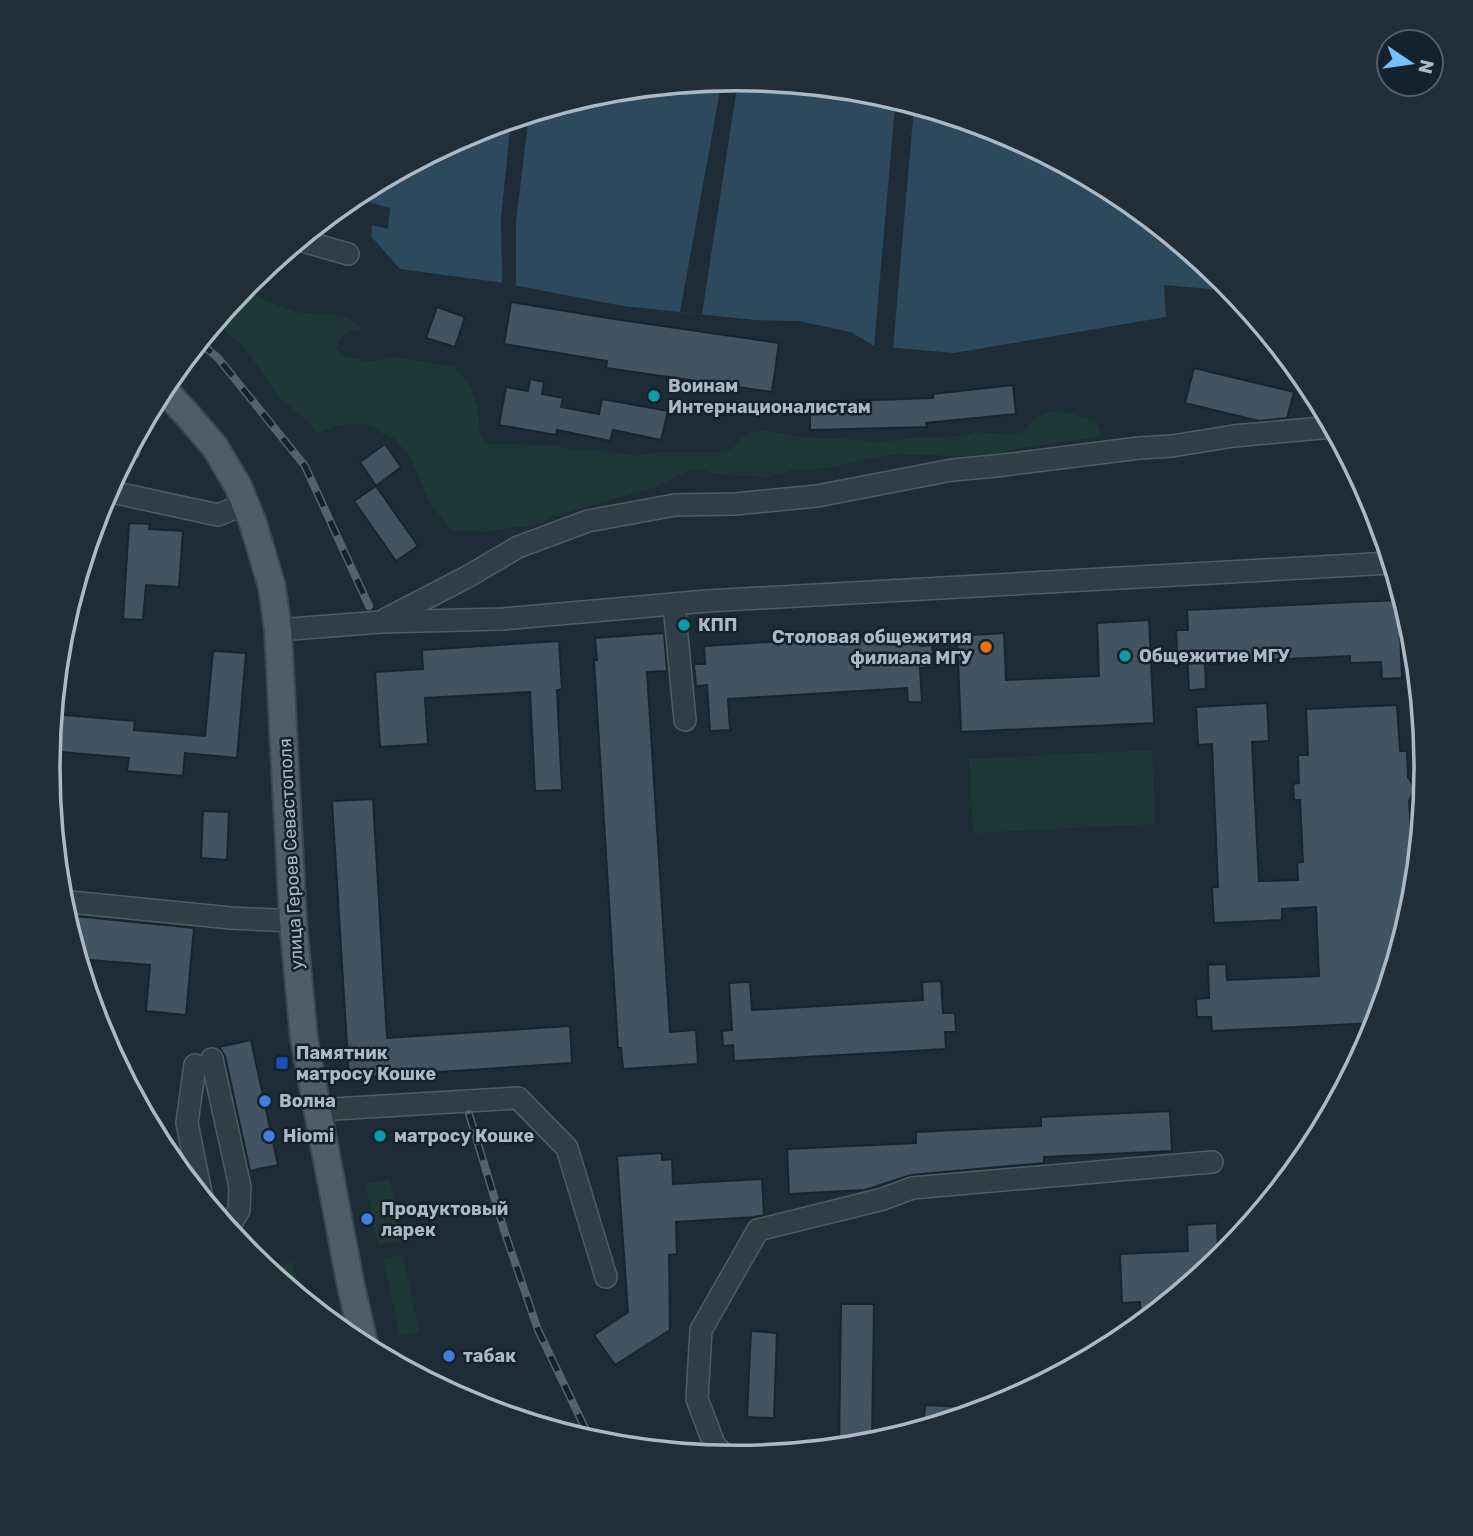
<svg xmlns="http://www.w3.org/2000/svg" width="1473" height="1536" font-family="Rubik,sans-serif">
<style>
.green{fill:#1f3837}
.water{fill:#2d495e}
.pier{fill:#1d2c37}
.building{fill:#425461;stroke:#18252d;stroke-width:2}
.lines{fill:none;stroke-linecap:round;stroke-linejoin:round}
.minor-casing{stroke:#4e5c66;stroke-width:24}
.major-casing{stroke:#3a4751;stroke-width:30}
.minor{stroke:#303e47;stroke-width:21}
.major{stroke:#4e5d68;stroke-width:26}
.rail-casing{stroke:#52636f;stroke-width:8}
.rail{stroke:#16222b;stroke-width:5;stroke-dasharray:16;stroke-linecap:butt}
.culture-dot{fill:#0f9aa8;stroke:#16222b;stroke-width:2.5}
.food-dot{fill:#e8710a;stroke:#16222b;stroke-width:2.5}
.transit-dot{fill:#1a4fb4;stroke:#16222b;stroke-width:2.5}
.shop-dot{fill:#3f7fe0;stroke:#16222b;stroke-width:2.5}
.labels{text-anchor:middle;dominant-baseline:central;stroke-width:5;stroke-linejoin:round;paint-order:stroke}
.poi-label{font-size:18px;font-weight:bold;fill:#aab9c5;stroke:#16222b;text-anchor:start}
.street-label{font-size:18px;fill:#aab9c5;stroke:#16222b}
.rim{fill:none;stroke:#aab9c5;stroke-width:3.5}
</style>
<rect width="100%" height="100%" fill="#1d2c37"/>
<g class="green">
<path d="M243 289C259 297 277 306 294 311 317 318 344 308 362 329 347 332 341 333 336 349L345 356 369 362 394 357 454 367 469 384 478 408 480 433 486 444 553 445 576 451H601L637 456 661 452H722L733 448 741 439 752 432 764 430 800 437 862 440 874 443 911 438 962 436 974 432 1012 435 1024 431 1037 417 1048 412 1061 411 1096 421 1102 436 1021 448 986 457 899 454 875 457 828 468 793 470 769 477 722 475 699 469 688 471 655 487 558 515 535 525 523 527H511L487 532 452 530 428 501 420 478 410 457 394 438 383 434 374 427 362 424 338 425 317 433 309 423 281 399 244 347 215 323Z"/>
<path d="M1152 750 1155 824 973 833 969 759Z"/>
<path d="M390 1179 401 1241 378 1245 366 1184Z"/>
<path d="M403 1255 419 1332 400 1336 383 1259Z"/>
<path d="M293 1262 300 1297 266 1269Z"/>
</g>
<path class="water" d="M737 79 871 92 1001 131 1120 195 1224 281 1232 291 1164 285 1166 317 954 353 874 346 851 332 798 321 755 320 623 306 497 282 400 269 371 236 332 226 313 228 354 195 473 131 602 92Z"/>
<g class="pier">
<path d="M721 85 737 87 702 314 680 312Z"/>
<path d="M895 106 914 107 893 348 874 346Z"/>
<path d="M529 114 516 221V286L502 283 501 218 511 120Z"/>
<path d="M351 197 390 208 388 229 372 225 371 236 331 226 337 208Z"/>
</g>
<g class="building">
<path d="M511 302 614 319 779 343 772 392 606 368 607 361 504 344Z"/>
<path d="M437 307 465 317 455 347 426 338Z"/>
<path d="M1194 368 1294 392 1287 418 1259 421 1185 403Z"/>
<path d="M530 379 544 382 542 394 563 398 561 407 599 414 602 399 668 411 661 440 613 430 610 441 557 430 556 435 499 425 506 387 528 391Z"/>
<path d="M1013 385 1016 414 926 423 927 427 810 430V402L933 398V394Z"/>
<path d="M147 416 154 419 139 460 126 455Z"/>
<path d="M385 444 401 467 376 486 360 462Z"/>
<path d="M376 486 418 546 396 561 354 501Z"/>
<path d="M129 523 150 524 149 529 183 531 179 587 146 585 143 620 123 619Z"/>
<path d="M1397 600 1398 613H1406L1408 619 1409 632H1400L1402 678 1382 679 1381 662 1350 663V656L1244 661V662L1205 664 1206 689 1189 690 1187 651 1177 652 1176 630H1188L1187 610Z"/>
<path d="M1149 620 1154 723 961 732 957 636 1004 633 1006 680 1099 676 1097 623Z"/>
<path d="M664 633 667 671 647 672 670 1032 696 1030 698 1064 623 1069 621 1048H618L594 660H597L595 638Z"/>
<path d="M919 633 920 646 932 645 934 667 920 668 922 702H908L907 688 728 699 730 730 710 731 707 685 696 686 694 664H705L704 646Z"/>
<path d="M559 641 562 689 557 690 562 790 535 791 530 692 425 698 428 744 380 747 375 672 423 669 422 650Z"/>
<path d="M213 651 246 653 237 758 185 753 183 776 127 771 129 758 49 751 53 714 135 721 134 730 205 736Z"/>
<path d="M1267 703 1269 741 1252 742 1259 881 1298 880 1297 863 1303 862 1300 800H1294L1293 784 1299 783 1298 755H1308L1306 709 1397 705 1400 751H1407L1408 777 1415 789 1409 801 1412 850 1417 859 1413 874V901H1407L1408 919 1376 1023 1212 1031 1211 1017H1197L1196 999 1209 998 1208 965 1226 964 1227 980 1319 976 1316 907 1282 909V920L1214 923 1212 887H1218L1212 744 1198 745 1196 707Z"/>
<path d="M373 799 387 1038 570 1026 572 1063 349 1078 332 801Z"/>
<path d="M203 811 229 812 227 860 201 858Z"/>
<path d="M64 915 194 928 186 1015 146 1011 150 965 78 959Z"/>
<path d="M941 981 943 1013H955L956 1032H945L946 1049 734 1061 733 1045 723 1046 722 1031 732 1030 729 983 750 982 752 1010 923 1000 922 982Z"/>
<path d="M251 1040 278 1165 250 1171 225 1056 219 1047Z"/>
<path d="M1170 1111 1172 1151 1044 1157V1163L911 1175 865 1190 789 1194 787 1149 916 1143V1132L1041 1126V1117Z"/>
<path d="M662 1153V1160L672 1159 673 1184 762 1179 764 1215 755 1217 676 1222 677 1254 669 1255 670 1330 615 1365 594 1335 628 1312 617 1156Z"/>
<path d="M1217 1223 1218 1250 1229 1249 1224 1256 1141 1324 1140 1302 1122 1303 1120 1254 1188 1251 1187 1225Z"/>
<path d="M841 1304H874L872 1444H871L839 1447Z"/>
<path d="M751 1331 777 1333 774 1418 747 1417Z"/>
<path d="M925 1405 984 1408V1410L923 1428Z"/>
</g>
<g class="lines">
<g class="minor-casing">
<g id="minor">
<path d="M299 240 348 254"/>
<path d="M107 491 218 515 245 504"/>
<path d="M673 605 675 615 685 720"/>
<path d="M386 619 467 577 518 547 588 521 675 505 735 504 817 496 952 470 996 466 1139 448 1172 446 1234 436 1332 427"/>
<path d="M278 630 381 622 503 619 707 601 1391 563"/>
<path d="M60 901 231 918 293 921"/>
<path d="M212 1059 240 1187 239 1210 228 1229"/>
<path d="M195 1065 187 1123 202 1198"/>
<path d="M317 1110 518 1098 567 1148 606 1277"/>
<path d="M725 1456 714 1444 697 1399 701 1330 758 1230 883 1199 912 1188 1212 1162"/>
</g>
</g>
<g class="major-casing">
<path id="major" d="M162 388 185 412 215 447 238 486 253 523 272 587 278 630 293 921 304 1039 351 1286 365 1347"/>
</g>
<use href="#minor" class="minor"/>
<use href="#major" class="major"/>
<g class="rail-casing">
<g id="rail">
<path d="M199 342 218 358 305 466 369 606"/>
<path d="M469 1114 505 1233 538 1330 585 1428 595 1442"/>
</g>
</g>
<use href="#rail" class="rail"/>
</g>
<g class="culture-dot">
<circle cx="654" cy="396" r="7"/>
<circle cx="684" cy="625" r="7"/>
<circle cx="1125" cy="656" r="7"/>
<circle cx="380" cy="1136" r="7"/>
</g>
<circle class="food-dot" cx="986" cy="647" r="7"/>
<rect class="transit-dot" x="275" y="1056" width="14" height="14" rx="3.5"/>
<g class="shop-dot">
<circle cx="265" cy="1101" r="7"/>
<circle cx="269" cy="1136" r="7"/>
<circle cx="367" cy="1219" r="7"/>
<circle cx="449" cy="1356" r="7"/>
</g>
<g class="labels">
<g class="poi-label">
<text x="668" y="386">Воинам<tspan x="668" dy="21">Интернационалистам</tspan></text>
<text x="698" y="625">КПП</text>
<text x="972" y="637" text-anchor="end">Столовая общежития<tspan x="972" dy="21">филиала МГУ</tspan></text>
<text x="1139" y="656">Общежитие МГУ</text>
<text x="296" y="1053">Памятник<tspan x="296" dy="21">матросу Кошке</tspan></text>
<text x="279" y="1101">Волна</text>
<text x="283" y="1136">Hiomi</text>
<text x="394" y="1136">матросу Кошке</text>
<text x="381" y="1209">Продуктовый<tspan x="381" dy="21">ларек</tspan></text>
<text x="463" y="1356">табак</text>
</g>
<g class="street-label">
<text transform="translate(291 854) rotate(-93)">улица Героев Севастополя</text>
</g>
</g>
<path d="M0 0H1473V1536H0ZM60 768a677 677 0 1 1 1354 0a677 677 0 1 1-1354 0Z" fill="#222e37" fill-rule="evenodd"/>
<path class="rim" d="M60 768a677 677 0 1 1 1354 0a677 677 0 1 1-1354 0Z"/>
<g transform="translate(1410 63) rotate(103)"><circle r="33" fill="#16222b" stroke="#515e69" stroke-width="2"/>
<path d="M0-5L12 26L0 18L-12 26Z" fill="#75c1ff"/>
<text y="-10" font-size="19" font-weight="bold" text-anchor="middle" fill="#aab9c5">N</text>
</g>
</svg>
